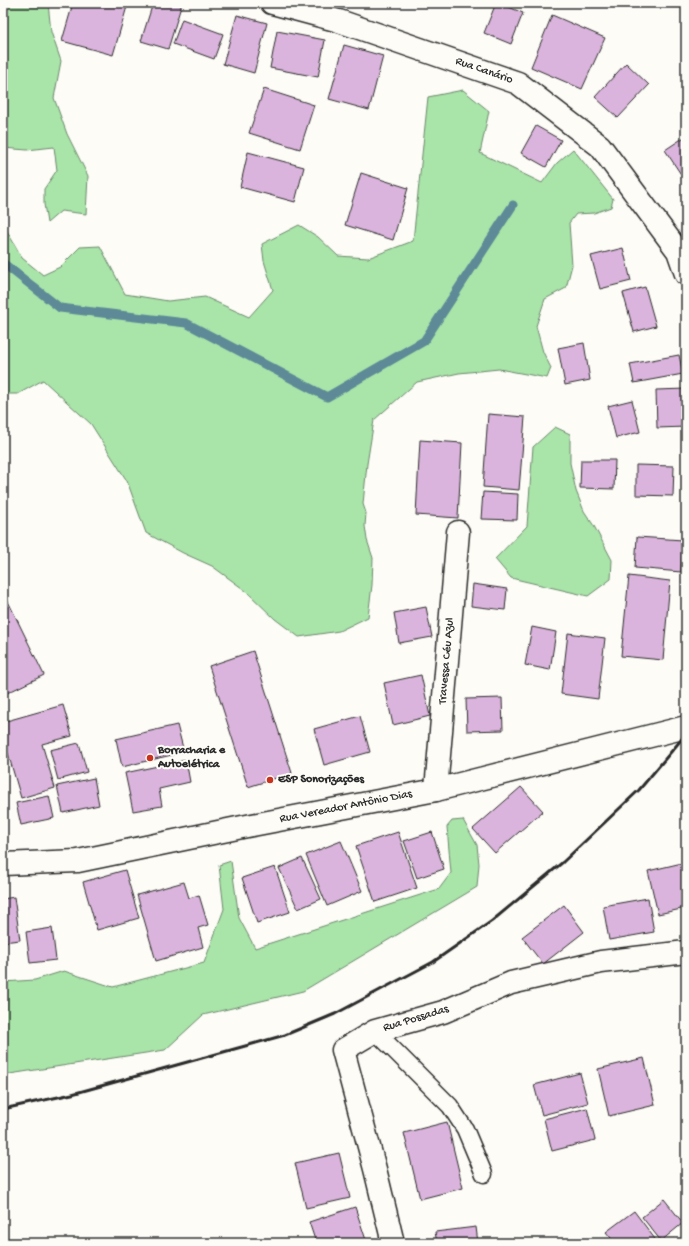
<svg xmlns="http://www.w3.org/2000/svg" width="689" height="1246" font-family="'Gochi Hand',sans-serif">
<style>
.green{fill:#a9e4a9;stroke:#6a886a}
.lines{fill:none;stroke-linecap:round;stroke-linejoin:round}
.stream{stroke:#5d8a96;stroke-width:9}
.building{fill:#dab4dc;stroke:#2b2b2b}
.lane-casing{stroke:#2b2b2b;stroke-width:19}
.street-casing{stroke:#2b2b2b;stroke-width:25}
.secondary-casing{stroke:#2b2b2b;stroke-width:25}
.lane{stroke:#fdfcf7;stroke-width:16}
.street{stroke:#fdfcf7;stroke-width:22}
.secondary{stroke:#fdfcf7;stroke-width:22}
.rail{stroke:#2b2b2b;stroke-width:3}
.poi-dot{fill:#c8321e;stroke:#fdfcf7;stroke-width:1.5}
.labels{text-anchor:middle;dominant-baseline:central;stroke-width:4;stroke-linejoin:round;paint-order:stroke}
.street-label{font-size:12px;fill:#2b2b2b;stroke:#fdfcf7}
.poi-label{font-size:12px;font-weight:bold;fill:#2b2b2b;stroke:#fdfcf7;text-anchor:start}
</style>
<rect width="100%" height="100%" fill="#fdfcf7"/>
<filter id="ink" filterUnits="userSpaceOnUse"><feTurbulence type="fractalNoise" baseFrequency=".025" numOctaves="2"/><feDisplacementMap in="SourceGraphic" scale="8" xChannelSelector="R" yChannelSelector="G"/><feConvolveMatrix kernelMatrix="1 2 1 2 8 2 1 2 1" color-interpolation-filters="sRGB"/></filter>
<g filter="url(#ink)">
<g class="green">
<path d="M3 3H48L51 32 61 61 54 98 67 134 88 176 86 214 61 211 47 223 44 204V189L57 170 54 147 27 150 3 148Z"/>
<path d="M463 90 489 111 480 153 542 183 557 163 573 149 613 199 611 207 594 213 576 214 569 223 572 265 566 288 545 299 536 326 543 352 551 368 547 378 499 369 459 373 417 382 374 420 367 464 363 504 366 513 365 526 367 540 373 558 372 585 368 617 339 631 299 637 275 619 246 591 212 566 183 553 146 533 127 481 91 424 43 380 18 394H3V221L7 231 22 258 43 275 60 267 80 247 100 246 125 294 168 301 205 297 249 317 273 290 264 261 262 244 299 225 318 237 338 256 368 258 413 241 428 97Z"/>
<path d="M555 427 570 434V463L576 491 584 511 594 526 612 560 611 579 588 596 511 578 495 559 527 526 533 447Z"/>
<path d="M463 820 477 845 479 864 477 887 303 991 203 1015 165 1050 3 1075V982L35 980 64 971 113 987 204 963 224 909 219 865 231 861 239 918 255 948 439 889 451 873 447 827 452 821Z"/>
</g>
<g class="lines">
<path class="stream" d="M3 263 60 308 186 323 327 397 424 341 513 205"/>
</g>
<g class="building">
<path d="M73 3H128L113 55 62 41Z"/>
<path d="M153 3H182L168 49 141 41Z"/>
<path d="M496 3H499L523 13 511 44 484 33Z"/>
<path d="M237 15 267 23 254 73 223 64Z"/>
<path d="M552 15 605 38 582 89 531 67Z"/>
<path d="M182 19 223 34 214 59 173 44Z"/>
<path d="M277 31 325 40 318 77 270 68Z"/>
<path d="M344 45 383 56 369 110 329 99Z"/>
<path d="M626 63 649 85 618 118 595 97Z"/>
<path d="M264 89 314 105 300 149 249 133Z"/>
<path d="M536 126 561 140 546 167 521 153Z"/>
<path d="M686 136V182L665 150Z"/>
<path d="M248 152 304 167 295 202 240 187Z"/>
<path d="M361 173 408 188 393 240 345 225Z"/>
<path d="M623 248 631 281 600 289 591 256Z"/>
<path d="M645 287 656 326 634 332 623 293Z"/>
<path d="M584 343 590 380 565 385 558 348Z"/>
<path d="M679 355 683 374 634 383 630 364Z"/>
<path d="M686 389V427L657 428 656 390Z"/>
<path d="M632 400 640 432 616 438 608 406Z"/>
<path d="M488 414 525 417 519 490 483 487Z"/>
<path d="M420 440 462 443 458 518 416 515Z"/>
<path d="M581 460H615L614 489 580 488Z"/>
<path d="M636 465 674 466 673 496 636 495Z"/>
<path d="M483 492 518 494 517 520 481 519Z"/>
<path d="M637 537 683 540 681 572 635 568Z"/>
<path d="M629 576 670 581 663 660 621 656Z"/>
<path d="M473 584 507 589 505 610 471 606Z"/>
<path d="M3 591 44 675 3 695Z"/>
<path d="M426 607 432 637 399 643 394 613Z"/>
<path d="M532 627 556 632 550 670 525 665Z"/>
<path d="M568 633 605 638 598 699 561 694Z"/>
<path d="M253 651 292 773 248 787 209 666Z"/>
<path d="M421 675 430 716 393 725 384 683Z"/>
<path d="M502 698 503 730 467 731 466 699Z"/>
<path d="M63 705 72 736 42 744 55 788 21 798 3 736V722Z"/>
<path d="M360 716 370 752 324 765 314 729Z"/>
<path d="M177 725 184 752 122 767 116 739Z"/>
<path d="M79 743 87 772 58 780 50 750Z"/>
<path d="M186 760 190 782 159 789 162 806 133 811 125 773Z"/>
<path d="M94 778 99 805 63 813 57 786Z"/>
<path d="M521 787 543 811 495 853 473 829Z"/>
<path d="M49 796 54 818 21 825 16 803Z"/>
<path d="M398 832 417 888 375 902 356 846Z"/>
<path d="M432 832 444 869 417 878 404 841Z"/>
<path d="M341 841 362 891 327 906 306 855Z"/>
<path d="M302 858 321 899 298 909 279 868Z"/>
<path d="M682 863 686 879V908L658 914 648 871Z"/>
<path d="M275 867 290 912 257 923 242 878Z"/>
<path d="M125 870 139 918 97 930 83 882Z"/>
<path d="M184 882 189 898 199 895 208 925 198 928 203 947 156 961 137 895Z"/>
<path d="M14 897 20 940 3 942V899Z"/>
<path d="M648 898 654 932 609 940 603 906Z"/>
<path d="M564 905 584 932 543 964 522 937Z"/>
<path d="M52 928 56 960 30 963 26 932Z"/>
<path d="M644 1058 655 1105 609 1116 598 1069Z"/>
<path d="M580 1073 588 1103 542 1115 534 1085Z"/>
<path d="M587 1108 595 1140 552 1151 544 1119Z"/>
<path d="M447 1122 463 1188 420 1199 404 1133Z"/>
<path d="M339 1153 350 1198 306 1208 295 1163Z"/>
<path d="M664 1199 683 1223 661 1241 642 1217Z"/>
<path d="M355 1207 367 1243H316L309 1222Z"/>
<path d="M634 1211 658 1243H615L606 1232Z"/>
<path d="M476 1227 478 1243H437L435 1232Z"/>
</g>
<g class="lines">
<g class="lane-casing">
<path id="lane" d="M375 1031 450 1106 465 1129 484 1174"/>
</g>
<g class="street-casing">
<g id="street">
<path d="M272 3 339 21 518 83 600 146 678 251 686 274"/>
<path d="M436 790 458 532"/>
<path d="M393 1243 375 1169 343 1050 375 1031 443 1012 511 983 601 962 686 952"/>
</g>
</g>
<g class="secondary-casing">
<path id="secondary" d="M3 864 78 861 247 826 436 790 686 727"/>
</g>
<use href="#lane" class="lane"/>
<use href="#street" class="street"/>
<use href="#secondary" class="secondary"/>
<path class="rail" d="M3 1109 72 1094 285 1035 335 1014 433 962 492 921 563 862 639 790 686 734"/>
</g>
</g>
<g class="poi-dot">
<circle cx="150" cy="758" r="4"/>
<circle cx="270" cy="780" r="4"/>
</g>
<g class="labels">
<g class="street-label">
<text transform="translate(484 71) rotate(19)">Rua Canário</text>
<text transform="translate(447 661) rotate(-85)">Travessa Céu Azul</text>
<text transform="translate(346 807) rotate(-11)">Rua Vereador Antônio Dias</text>
<text transform="translate(416 1019) rotate(-17)">Rua Possadas</text>
</g>
<g class="poi-label">
<text x="158" y="751">Borracharia e<tspan x="158" dy="14">Autoelétrica</tspan></text>
<text x="278" y="780">ESP Sonorizações</text>
</g>
</g>
<rect width="689" height="1246" fill="none" stroke="#fdfcf7" stroke-width="16"/>
<rect x="8" y="8" width="673" height="1230" fill="none" stroke="#2b2b2b" stroke-width="1.5" filter="url(#ink)"/>
</svg>
